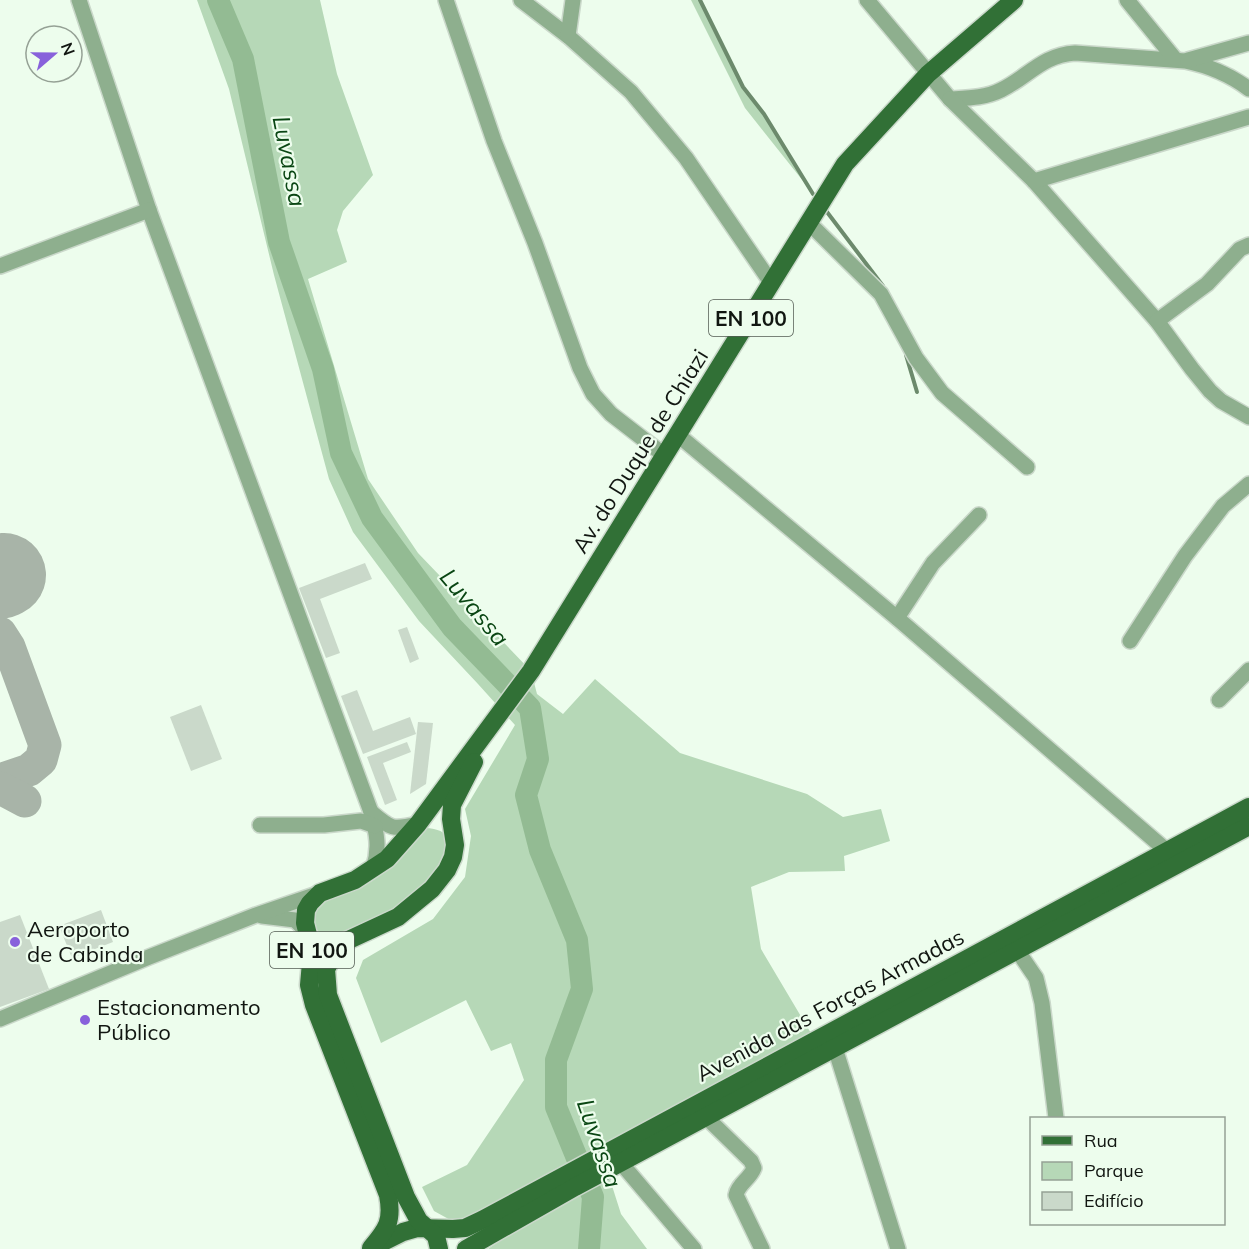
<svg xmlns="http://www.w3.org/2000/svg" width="1249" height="1249" font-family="Mulish,sans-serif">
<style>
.green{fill:#b6d8b7}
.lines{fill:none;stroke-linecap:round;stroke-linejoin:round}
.stream{stroke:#6c8a6c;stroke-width:4}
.river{stroke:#93bb93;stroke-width:22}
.taxiway{stroke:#a8b4a8;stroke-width:33}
.runway{stroke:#a8b4a8;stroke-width:84}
.building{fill:#cad9ca}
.minor-casing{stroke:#cad8ca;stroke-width:18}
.major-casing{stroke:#cad8ca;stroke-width:21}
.minor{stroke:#8eaf8e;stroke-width:15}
.major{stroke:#317036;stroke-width:18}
.poi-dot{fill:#8861db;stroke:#edfded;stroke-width:2}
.labels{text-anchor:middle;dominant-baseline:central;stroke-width:4.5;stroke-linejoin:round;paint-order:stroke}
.shield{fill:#edfded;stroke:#535b53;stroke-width:1.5}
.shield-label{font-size:21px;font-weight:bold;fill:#111611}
.street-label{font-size:22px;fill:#111611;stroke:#edfded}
.poi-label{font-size:22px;fill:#111611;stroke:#edfded;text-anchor:start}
.water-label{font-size:24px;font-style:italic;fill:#094613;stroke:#edfded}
</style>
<rect width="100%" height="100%" fill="#edfded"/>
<g class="green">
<path d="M197 0H320L337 74 373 175 343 211 337 230 347 262 308 279 368 479 418 553 531 671 537 694 563 714 595 679 680 753 807 794 843 817 881 809 890 841 844 856 845 871 789 872 751 887 761 949 815 1040 607 1170 621 1214 647 1249H488L575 1187 465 1228 434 1211 422 1187 467 1165 524 1080 511 1043 491 1051 466 1000 381 1043 356 978 363 960 433 919 465 877 471 836 465 809 515 725 478 684 419 621 353 532 329 479 274 275 229 89Z"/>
<path d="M691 0H700L743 87 764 114 807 186 745 108Z"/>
<path d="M425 828C479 830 424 886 408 900 385 919 353 936 323 936 315 929 308 919 315 908 323 896 348 893 361 887 387 875 406 849 425 828Z"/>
</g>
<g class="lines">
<g class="stream">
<path d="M700 0 743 87 764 114 813 194"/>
<path d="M827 212 883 286"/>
<path d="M906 355 917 392"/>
</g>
<path class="river" d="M218 0 243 59 279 242 323 369 341 453 372 518 452 627 530 708 538 759 526 795 540 850 577 940 582 989 556 1060V1107L593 1197 589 1249"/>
<g class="taxiway">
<path d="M0 633 9 647 45 745 41 760 29 770 0 780"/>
<path d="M0 788 25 801"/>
</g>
<path class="runway" d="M0 577 4 575"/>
</g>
<g class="building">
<path d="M365 563 372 579 320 599 340 653 326 658 299 588Z"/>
<path d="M407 627 419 659 410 663 398 630Z"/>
<path d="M357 690 373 731 410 717 416 734 363 754 341 696Z"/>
<path d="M201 705 222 759 191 771 170 717Z"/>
<path d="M418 722 433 723 426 784 410 794Z"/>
<path d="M407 742 411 752 383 763 397 800 385 805 367 757Z"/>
<path d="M101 910 113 942 72 958 59 926Z"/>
<path d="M20 915 49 989 0 1007V922Z"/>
</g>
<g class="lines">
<g class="minor-casing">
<g id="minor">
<path d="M79 0 149 210 371 812C377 833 380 849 373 869"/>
<path d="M446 0 494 141 535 243 580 368 593 394 611 414 664 455"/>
<path d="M521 0 568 36 631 92 686 158 772 284"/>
<path d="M867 0 950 99C968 98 985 98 1001 90 1028 77 1042 55 1075 53L1185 61C1210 66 1229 74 1249 89"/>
<path d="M1127 0 1175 59"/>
<path d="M568 36 573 0"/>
<path d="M1188 60 1249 43"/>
<path d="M950 99 1034 181 1157 321 1192 369 1210 391 1221 401 1249 417"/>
<path d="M1034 181 1249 117"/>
<path d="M808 222 881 294 916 358 942 393 1027 467"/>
<path d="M0 266 149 210"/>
<path d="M1157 321 1207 284 1240 249 1249 245"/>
<path d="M678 435 897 618 1167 851"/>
<path d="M897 618 933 563 979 515"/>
<path d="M1130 641 1185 556 1223 506 1249 484"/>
<path d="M1219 700 1249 670"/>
<path d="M371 812C391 829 392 830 418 824"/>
<path d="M260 825H324L361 821 375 826"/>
<path d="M262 916 295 920 308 933"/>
<path d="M1017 950 1036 978 1042 1003 1056 1118"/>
<path d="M0 1019 149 957 256 915 320 893"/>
<path d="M835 1048 898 1249"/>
<path d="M706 1117 751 1161 754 1168C750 1179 738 1184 736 1195L762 1249"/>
<path d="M621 1163 694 1249"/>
</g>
</g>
<g class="major-casing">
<g id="major">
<path d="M377 1245 403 1232 417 1228 453 1229 465 1228 482 1220 1249 807"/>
<path d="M371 1248C387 1229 393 1221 388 1195L314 1005 309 985 312 951 305 923 306 910 310 903 320 893 355 880 387 859 418 824 531 671 845 164 928 74 1014 0"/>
<path d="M439 1249 436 1236 419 1221 406 1197 328 995 326 969 340 944 398 917 432 889 447 870 453 857 455 845 451 819 452 805 474 762"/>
<path d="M466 1249 575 1187 1249 826"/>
</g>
</g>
<use href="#minor" class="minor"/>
<use href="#major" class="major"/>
</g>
<g class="poi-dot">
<circle cx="15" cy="942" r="6"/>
<circle cx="85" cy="1020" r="6"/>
</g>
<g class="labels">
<g class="shield">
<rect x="709" y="300" width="84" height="36" rx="4.5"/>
<rect x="270" y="932" width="84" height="36" rx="4.5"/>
</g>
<g class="shield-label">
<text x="751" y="318">EN 100</text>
<text x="312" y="950">EN 100</text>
</g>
<g class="street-label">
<text transform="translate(640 451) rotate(-58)">Av. do Duque de Chiazi</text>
<text transform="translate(830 1005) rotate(-28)">Avenida das Forças Armadas</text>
</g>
<g class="poi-label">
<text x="27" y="929">Aeroporto<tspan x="27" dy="25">de Cabinda</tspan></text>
<text x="97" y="1007">Estacionamento<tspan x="97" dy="25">Público</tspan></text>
</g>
<g class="water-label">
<text transform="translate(290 161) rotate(79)">Luvassa</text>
<text transform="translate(475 607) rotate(50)">Luvassa</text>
<text transform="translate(600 1143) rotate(71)">Luvassa</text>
</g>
</g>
<rect x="1030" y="1117" width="195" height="108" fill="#edfded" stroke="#95a195" stroke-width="1.5"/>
<rect x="1042" y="1136" width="30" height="9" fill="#317036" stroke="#95a195" stroke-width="1.5"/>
<text x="1084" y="1147" font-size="18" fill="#111611">Rua</text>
<rect x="1042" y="1162" width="30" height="18" fill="#b6d8b7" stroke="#95a195" stroke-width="1.5"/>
<text x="1084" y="1177" font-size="18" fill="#111611">Parque</text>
<rect x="1042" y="1192" width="30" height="18" fill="#cad9ca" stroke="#95a195" stroke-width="1.5"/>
<text x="1084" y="1207" font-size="18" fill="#111611">Edifício</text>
<g transform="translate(54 54) rotate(70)"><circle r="28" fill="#edfded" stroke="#95a195" stroke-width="1.5"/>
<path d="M0-4.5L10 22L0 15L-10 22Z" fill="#8861db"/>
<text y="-9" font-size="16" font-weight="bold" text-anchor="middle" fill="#111611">N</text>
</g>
</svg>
